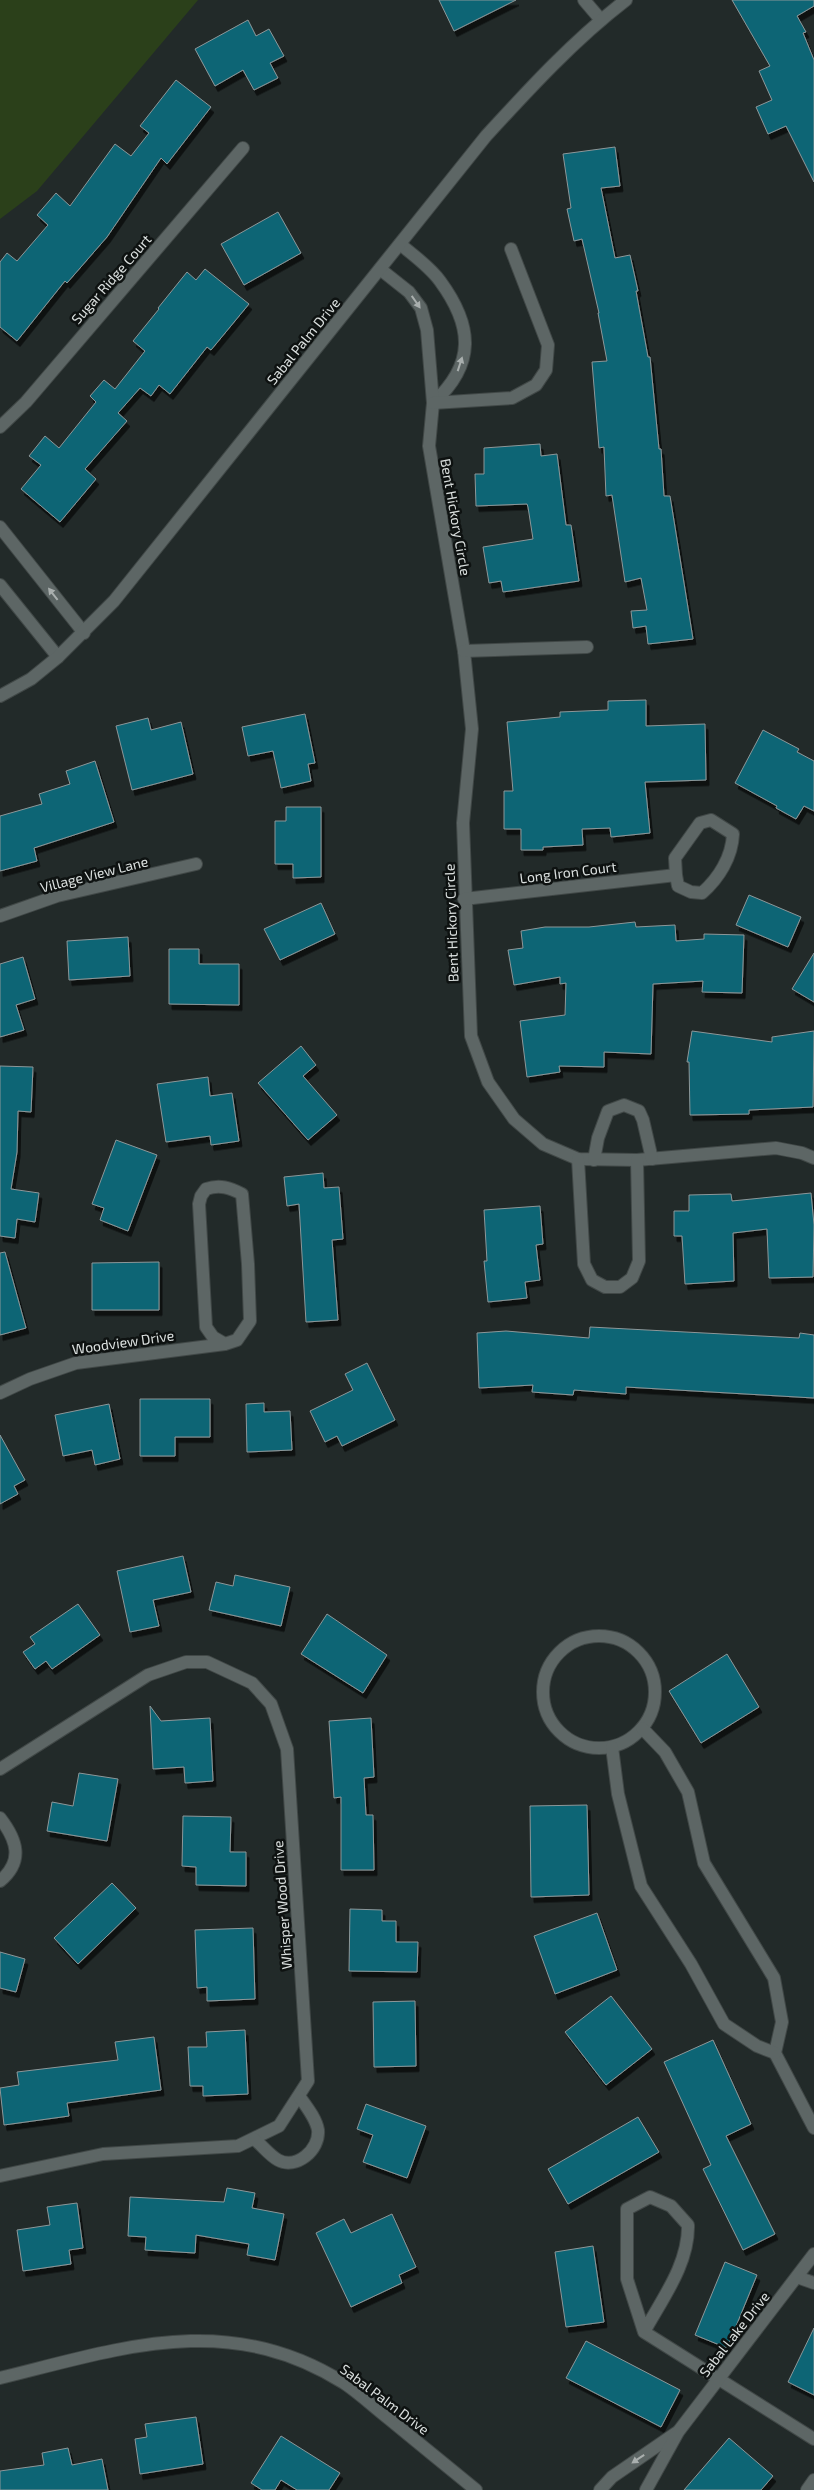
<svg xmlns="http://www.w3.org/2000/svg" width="814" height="2490" font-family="'Exo 2',sans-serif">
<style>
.green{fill:#2b401a}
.building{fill:#0b6575;stroke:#8d9799;filter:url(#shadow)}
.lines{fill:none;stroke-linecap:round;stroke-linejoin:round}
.minor-casing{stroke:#414847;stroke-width:14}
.minor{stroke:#5d6665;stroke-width:12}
.oneway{fill:#a9afae}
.labels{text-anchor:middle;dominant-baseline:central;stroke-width:5;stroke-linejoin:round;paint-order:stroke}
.street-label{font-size:14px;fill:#dbe0df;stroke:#0e1211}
</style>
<defs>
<filter id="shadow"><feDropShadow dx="3" dy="5.5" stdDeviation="0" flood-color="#0009"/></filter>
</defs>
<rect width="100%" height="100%" fill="#222a29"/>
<path class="green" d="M0 0H198L37 191 0 219Z"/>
<g class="building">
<path d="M439 0H516L454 31Z"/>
<path d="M732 0H814V6L797 16 806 32 803 33 814 60V182L786 126 768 134 756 107 772 100 759 71 770 66Z"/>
<path d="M248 20 256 36 269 29 284 56 270 63 278 78 254 90 243 70 215 86 195 49Z"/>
<path d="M176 80 211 107 167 164 161 158 107 237 67 283 65 281 17 341 0 327V262L7 253 17 261 48 225 37 215 56 193 70 206 115 144 131 156 149 133 140 126Z"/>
<path d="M615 147 620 186 601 188 615 258 630 255 638 291H636L648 357H650L659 449H661L664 496H670L693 639 648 644 646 626 633 628 631 611 647 610 641 578 625 582 612 495 606 496 604 447 599 448 592 362 607 361 598 313H599L582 239 574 241 567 209 571 208 563 154Z"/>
<path d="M278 212 301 253 244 285 221 244Z"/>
<path d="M205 269 249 304 211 350 207 347 170 394 159 385 151 396 140 388 118 413 127 421 85 469 96 479 60 522 21 489 41 465 29 456 45 436 59 448 96 402 90 396 104 380 115 389 145 351 133 341 159 309 158 308 187 272 196 280Z"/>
<path d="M540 444 541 456 557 454 566 525H571L579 581 503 592 501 581 489 583 483 547 533 539 528 507 527 504 476 506 475 474H484V448Z"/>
<path d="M646 700V726L705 724 706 780 645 782 650 833 611 837 610 828 582 829 583 845 543 847V850H521V829H504V791H513L507 722 560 717V712L608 710V701Z"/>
<path d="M305 714 315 763 308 764 311 781 281 788 273 751 248 756 242 727Z"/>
<path d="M148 718 151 730 181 722 193 774 132 790 116 726Z"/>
<path d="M763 730 799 749 797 752 814 761V811L804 806 796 819 776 808 777 806 735 783Z"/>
<path d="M95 761 114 822 34 848 37 861 0 871V816L42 804 39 794 70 784 66 771Z"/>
<path d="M286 807H321V877L293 878V864H275V821H286Z"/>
<path d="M749 895 801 917 788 947 736 925Z"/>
<path d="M321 903 335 934 280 960 264 929Z"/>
<path d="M635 922 636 927 675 925 676 941 704 939V934L744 935 742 993 702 992 703 981 653 984 651 1054 604 1052V1067L559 1066 560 1072 527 1077 520 1021 565 1015 566 983 560 984V977L514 985 508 950 523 948 521 931 545 927H589Z"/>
<path d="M128 937 130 976 69 980 67 941Z"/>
<path d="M169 949H199V964H239V1005L169 1004Z"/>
<path d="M814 953V1002L792 989Z"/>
<path d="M23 957 35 999 16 1005 24 1030 0 1037V964Z"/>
<path d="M692 1031 772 1042V1037L814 1031 813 1107 749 1110V1114L690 1115 689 1062H687Z"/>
<path d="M301 1046 316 1065 303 1076 337 1115 308 1140 258 1083Z"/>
<path d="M0 1066 33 1067 31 1112 18 1111 17 1152 11 1189 39 1193 35 1222 17 1219 15 1238 0 1236Z"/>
<path d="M208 1077 210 1096 232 1093 239 1141 211 1145 210 1136 166 1142 157 1084Z"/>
<path d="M116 1140 157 1155 128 1231 100 1220 104 1208 92 1204Z"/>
<path d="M323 1173 324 1188 339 1187 343 1239 332 1240 338 1320 306 1322 299 1204 287 1206 284 1177Z"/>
<path d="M811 1193 814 1225 813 1277 769 1278 767 1229 733 1233 734 1281 685 1284 682 1236H674V1211H689V1195L731 1194 732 1201Z"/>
<path d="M540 1206 543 1244 536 1245 540 1280 525 1282 527 1298 488 1302 484 1261H487L484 1210Z"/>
<path d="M5 1252 26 1328 0 1335V1253Z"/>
<path d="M159 1262V1310H92V1263Z"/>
<path d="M590 1327 799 1338 800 1333 814 1335V1398L626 1387V1394L574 1390 573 1395 532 1392 533 1385 479 1388 477 1333 506 1331 589 1338Z"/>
<path d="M367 1363 395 1420 342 1446 337 1436 325 1442 310 1411 353 1390 345 1374Z"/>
<path d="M140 1399H210V1437H175V1456H140Z"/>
<path d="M264 1403V1412L290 1411 292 1450 247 1452 246 1404Z"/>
<path d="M109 1404 120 1459 95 1465 92 1450 63 1456 55 1415Z"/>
<path d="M0 1435 25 1480 14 1486 18 1494 0 1504Z"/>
<path d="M183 1556 191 1592 153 1600 159 1626 130 1632 117 1571Z"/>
<path d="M235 1575 290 1587 281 1626 209 1610 216 1582 233 1586Z"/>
<path d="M78 1604 100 1635 52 1669 46 1661 35 1669 23 1652 35 1644 30 1637Z"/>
<path d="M327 1614 387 1655 363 1693 301 1654Z"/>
<path d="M727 1654 759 1707 701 1743 669 1691Z"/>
<path d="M150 1706 161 1721 210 1718 213 1781 185 1783 184 1767 153 1769Z"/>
<path d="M371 1718 374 1777 364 1778 366 1815H373L374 1870H341V1797L334 1798 329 1721Z"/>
<path d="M79 1773 118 1779 107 1841 47 1831 52 1802 73 1806Z"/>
<path d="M587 1805 589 1895 531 1897 530 1806Z"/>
<path d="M183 1816 231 1817 230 1852H246V1886L196 1885V1867L182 1866Z"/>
<path d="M112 1883 136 1908 78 1964 54 1938Z"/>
<path d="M350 1909 382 1910V1921H396V1942H418L417 1972 349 1971Z"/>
<path d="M597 1913 617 1970 555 1994 534 1936Z"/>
<path d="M253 1928 255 1999 207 2001V1987L197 1988 195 1930Z"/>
<path d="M0 1952 25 1959 16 1992 0 1988Z"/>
<path d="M611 1996 652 2049 606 2085 565 2032Z"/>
<path d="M415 2001 416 2066 374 2067 373 2002Z"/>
<path d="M245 2030 248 2094 203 2096V2086H190L188 2047H207L206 2032Z"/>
<path d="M154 2037 161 2090 67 2103 69 2116 4 2125 0 2088 19 2085 17 2072 118 2060 115 2042Z"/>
<path d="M713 2040 751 2124 726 2136 775 2234 743 2250 703 2169 711 2165 664 2062Z"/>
<path d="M366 2104 426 2126 407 2178 363 2162 373 2135 357 2129Z"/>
<path d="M638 2117 659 2152 568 2204 548 2169Z"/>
<path d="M227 2188 255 2193 252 2208 284 2214 275 2260 247 2255 249 2244 196 2235 195 2253 145 2250 146 2237 128 2236 130 2197 224 2202Z"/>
<path d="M77 2203 83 2248 69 2250 71 2264 23 2271 17 2230 50 2225 47 2207Z"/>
<path d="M392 2214 416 2267 399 2275 402 2283 351 2307 316 2233 344 2219 351 2233Z"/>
<path d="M593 2246 604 2322 566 2327 555 2252Z"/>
<path d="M725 2262 757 2275 727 2348 695 2335Z"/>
<path d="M814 2328V2395L788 2382Z"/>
<path d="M586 2341 680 2390 661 2427 566 2378Z"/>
<path d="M196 2417 203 2464 140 2474 135 2439 147 2437 145 2424Z"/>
<path d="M281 2436 340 2473 329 2490H297L281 2480 275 2490H262L251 2483Z"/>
<path d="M729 2438 773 2476 761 2490H684Z"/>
<path d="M68 2448 72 2465 102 2459 108 2490H0V2471L44 2465 42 2453Z"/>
</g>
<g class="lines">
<g class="minor-casing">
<g id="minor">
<path d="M584 0 601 20"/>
<path d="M400 244C413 255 430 267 440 281 473 326 476 364 433 403"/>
<path d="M380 269 409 292 421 308 427 330 433 403 429 446 464 651 472 729 463 823 471 1036 488 1082 514 1119 543 1144 578 1159 637 1160 776 1148 802 1153 814 1158"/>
<path d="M433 403 512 398 536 385 546 370 548 345 511 249"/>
<path d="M0 427 26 402 243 148"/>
<path d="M0 527 84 633"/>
<path d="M0 585 58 657"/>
<path d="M464 651 587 647"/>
<path d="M0 696 31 679 58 657 114 601 486 136C530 88 574 40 626 0"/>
<path d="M464 899 676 875 678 886 691 892 702 893C719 878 732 857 733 834L711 820 700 823 675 858 676 875"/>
<path d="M0 916 57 896 196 864"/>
<path d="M578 1159 584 1264 592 1280 605 1287H620L632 1278 639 1261 637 1160"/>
<path d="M594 1160 598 1138 608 1111 624 1105 639 1111 643 1120 652 1159"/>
<path d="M0 1393 30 1379 76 1363 225 1344 237 1340 250 1321 248 1264 242 1194C230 1188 220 1184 206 1189L201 1196 199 1204 206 1327 213 1337 225 1344"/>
<circle cx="599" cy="1692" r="56"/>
<path d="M642 1728 665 1752 688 1792 704 1863 774 1978 782 2022 775 2053 814 2128"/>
<path d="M612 1747 618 1794 641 1886 691 1964 724 2024 757 2046 775 2053"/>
<path d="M0 1769 148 1675 186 1662H207L252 1683 271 1704 287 1749 308 2081 279 2126 238 2146 103 2154 0 2176"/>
<path d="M0 1818C17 1840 24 1861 0 1881"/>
<path d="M254 2139C262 2145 269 2155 278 2160 296 2170 320 2150 318 2130 316 2118 306 2106 299 2096"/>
<path d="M797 2277 814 2283"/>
<path d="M644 2332C662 2299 689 2264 688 2225L671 2206 650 2197 627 2209V2279L644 2332 814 2439"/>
<path d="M0 2378C122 2348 228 2310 344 2383 359 2393 374 2407 388 2418 417 2442 447 2466 476 2490"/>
<path d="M600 2490 612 2477 676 2433"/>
<path d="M646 2490 678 2432 814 2254"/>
<path d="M807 2490 814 2480"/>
</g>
</g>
<use href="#minor" class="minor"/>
</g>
<defs><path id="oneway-solid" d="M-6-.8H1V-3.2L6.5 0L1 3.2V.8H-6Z" transform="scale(1.25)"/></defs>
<g class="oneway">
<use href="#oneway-solid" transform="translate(416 302) rotate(55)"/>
<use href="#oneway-solid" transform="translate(460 364) rotate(-72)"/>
<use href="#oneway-solid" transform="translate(53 594) rotate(-128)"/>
<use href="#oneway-solid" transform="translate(638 2459) rotate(146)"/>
</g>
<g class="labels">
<g class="street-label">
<text transform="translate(111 279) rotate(-49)">Sugar Ridge Court</text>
<text transform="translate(303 341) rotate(-51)">Sabal Palm Drive</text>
<text transform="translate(456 517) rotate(80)">Bent Hickory Circle</text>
<text transform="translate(568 872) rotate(-7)">Long Iron Court</text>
<text transform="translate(94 874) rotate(-14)">Village View Lane</text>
<text transform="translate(451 923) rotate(-92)">Bent Hickory Circle</text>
<text transform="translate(123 1342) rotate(-8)">Woodview Drive</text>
<text transform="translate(282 1905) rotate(-94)">Whisper Wood Drive</text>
<text transform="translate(734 2334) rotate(-52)">Sabal Lake Drive</text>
<text transform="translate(385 2399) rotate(37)">Sabal Palm Drive</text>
</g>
</g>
</svg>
